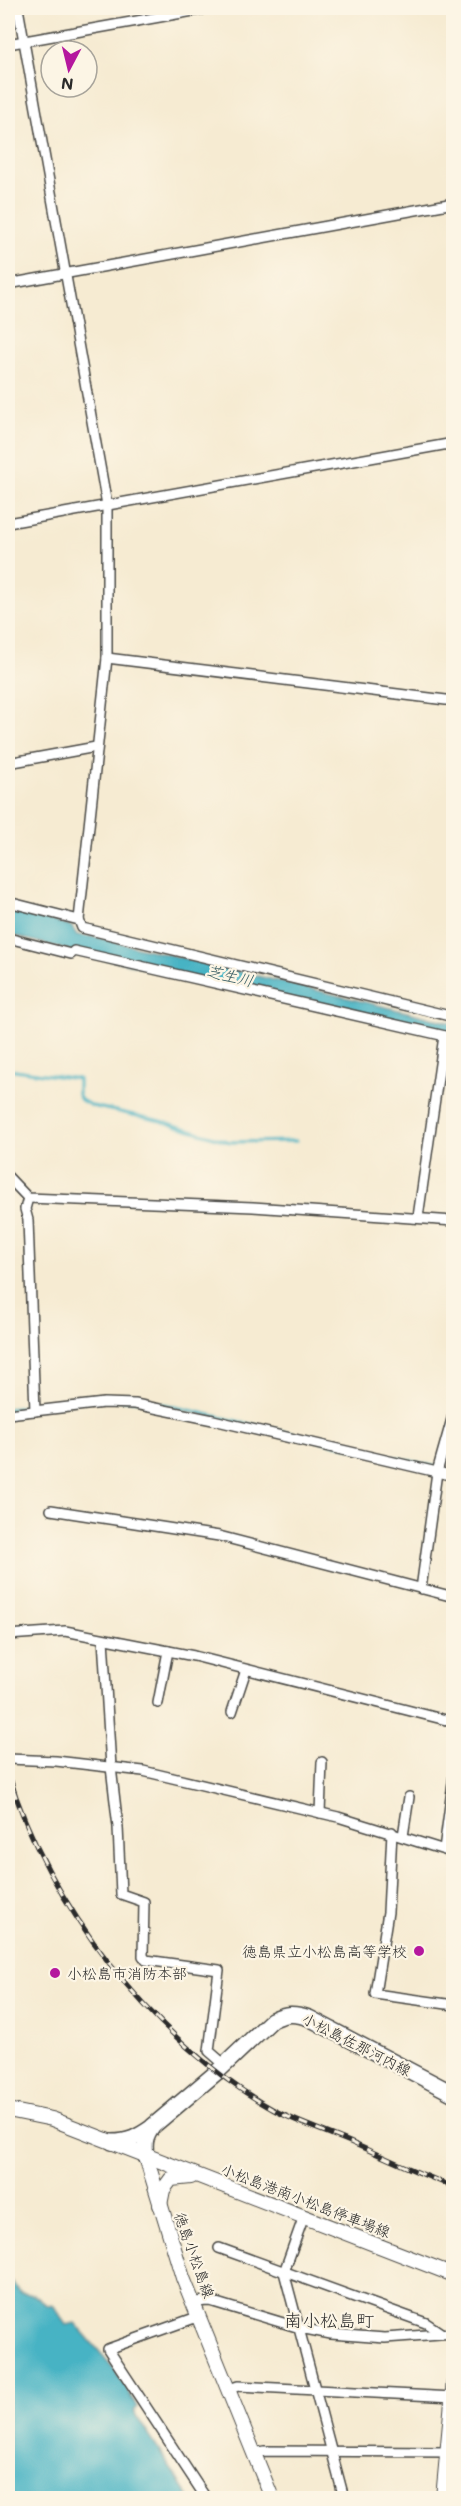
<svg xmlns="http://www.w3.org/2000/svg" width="461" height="2506" font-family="Mali,'Klee One',sans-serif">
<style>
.water{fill:#47b3c4;stroke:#396f78;stroke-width:1.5}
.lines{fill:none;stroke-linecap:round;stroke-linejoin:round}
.stream{stroke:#47b3c4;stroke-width:3}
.street-casing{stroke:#494844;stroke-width:12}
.secondary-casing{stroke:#494844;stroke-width:16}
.primary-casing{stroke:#494844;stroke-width:18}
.street{stroke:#fff;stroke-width:9}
.secondary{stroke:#fff;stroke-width:14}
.primary{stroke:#fff;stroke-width:15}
.rail-casing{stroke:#2b2b2b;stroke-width:5}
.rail{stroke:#fcf5e5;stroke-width:3;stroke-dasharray:9;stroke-linecap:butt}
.poi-dot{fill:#b5179e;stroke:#fcf5e5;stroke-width:2}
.labels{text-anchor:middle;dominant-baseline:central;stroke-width:4.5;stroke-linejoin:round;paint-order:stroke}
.poi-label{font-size:15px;fill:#2b2b2b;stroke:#fcf5e5;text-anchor:end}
.street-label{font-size:15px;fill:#2b2b2b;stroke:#fcf5e5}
.water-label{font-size:16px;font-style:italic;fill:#355b61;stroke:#fcf5e5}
.quarter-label{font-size:18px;fill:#2b2b2b;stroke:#fcf5e5}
</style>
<rect width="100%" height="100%" fill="#fcf5e5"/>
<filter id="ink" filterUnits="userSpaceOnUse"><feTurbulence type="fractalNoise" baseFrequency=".0167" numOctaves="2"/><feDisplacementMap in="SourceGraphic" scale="12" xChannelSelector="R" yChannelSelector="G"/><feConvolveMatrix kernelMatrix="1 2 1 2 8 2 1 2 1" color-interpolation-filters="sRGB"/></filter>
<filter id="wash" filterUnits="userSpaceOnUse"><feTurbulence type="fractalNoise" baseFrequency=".008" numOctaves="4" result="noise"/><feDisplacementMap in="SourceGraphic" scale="24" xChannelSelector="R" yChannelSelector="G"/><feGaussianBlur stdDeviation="1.35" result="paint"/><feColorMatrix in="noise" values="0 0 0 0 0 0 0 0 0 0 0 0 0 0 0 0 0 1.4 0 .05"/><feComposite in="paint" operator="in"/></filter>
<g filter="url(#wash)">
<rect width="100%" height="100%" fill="#f6ebd2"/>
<g class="water">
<path d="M8 908 71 926 77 935 96 937 453 1023V1035L70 951 8 934Z"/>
<path d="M8 2278 21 2293 34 2295 48 2306 53 2305 67 2325 75 2323 116 2371 137 2407 133 2411 190 2498H8Z"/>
</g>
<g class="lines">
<g class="stream">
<path d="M8 1069 78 1079V1095L81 1100 92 1106 161 1121 230 1142 296 1141"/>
<path d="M8 1409 93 1399 145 1400 454 1471"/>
</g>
</g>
</g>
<g filter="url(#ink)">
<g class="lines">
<g class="street-casing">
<g id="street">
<path d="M18 8 107 505V658L79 920"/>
<path d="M8 44 210 8"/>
<path d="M8 284 454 203"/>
<path d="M8 523 454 443"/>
<path d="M107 658 454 701"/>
<path d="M8 763 96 747"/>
<path d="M8 902 79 920 82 928 454 1017"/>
<path d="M8 938 71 954 74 951 105 958 454 1038"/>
<path d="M8 1177 28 1198 253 1207 454 1221"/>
<path d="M28 1198 25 1209 28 1220 35 1411"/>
<path d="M418 1217 444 1036"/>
<path d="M8 1414 104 1403 135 1404 213 1420 454 1476"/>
<path d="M51 1510 219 1536 454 1597"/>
<path d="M421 1589 437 1472 454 1412"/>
<path d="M8 1635 65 1631 194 1656 454 1722"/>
<path d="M103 1639 111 1767 118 1827 121 1894 144 1902 143 1956 146 1960 219 1970 209 2051 225 2065"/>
<path d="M158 1703 168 1651"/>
<path d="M232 1712 246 1670"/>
<path d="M8 1759 56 1761 143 1771 338 1817 454 1853"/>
<path d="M320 1813 322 1762"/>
<path d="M392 1832 388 1912 375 1994 454 2005"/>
<path d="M403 1836 409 1797"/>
<path d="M444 1849 454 1775"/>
<path d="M304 2216 284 2272 344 2498"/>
<path d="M219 2248 426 2323 441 2333"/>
<path d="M194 2302 210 2301 300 2328 331 2334 385 2338 454 2333"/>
<path d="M200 2316 108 2349 206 2498"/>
<path d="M229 2389 238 2386 454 2397"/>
<path d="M255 2453 264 2451 450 2452"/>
</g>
</g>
<g class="secondary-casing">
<g id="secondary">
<path d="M8 2110 52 2119 454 2275"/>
<path d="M146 2157 183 2278 272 2498"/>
<path d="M160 2205 163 2190 171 2179 191 2177"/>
<path d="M443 2498 454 2380"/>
</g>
</g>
<g class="primary-casing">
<g id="primary">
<path d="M112 2142C129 2142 138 2137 151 2128"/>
<path d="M146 2157C144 2143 145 2137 153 2126L217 2072 272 2020C286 2013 295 2013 309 2018L454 2094"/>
</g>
</g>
<use href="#street" class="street"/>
<use href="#secondary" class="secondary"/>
<use href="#primary" class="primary"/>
<g class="rail-casing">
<path id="rail" d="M8 1772C46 1903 155 2043 274 2110 298 2123 325 2131 350 2142 384 2157 418 2173 454 2187"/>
</g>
<use href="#rail" class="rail"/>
</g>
</g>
<g class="poi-dot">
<circle cx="419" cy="1951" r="6"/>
<circle cx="55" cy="1973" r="6"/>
</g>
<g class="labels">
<g class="poi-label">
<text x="407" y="1951">徳島県立小松島高等学校</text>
<text x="67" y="1973" text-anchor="start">小松島市消防本部</text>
</g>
<g class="street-label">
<text transform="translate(357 2044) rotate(27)">小松島佐那河内線</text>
<text transform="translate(306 2200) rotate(21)">小松島港南小松島停車場線</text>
<text transform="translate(195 2255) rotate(70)">徳島小松島線</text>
</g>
<g class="water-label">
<text transform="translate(230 975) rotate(13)">芝生川</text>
</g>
<g class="quarter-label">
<text x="329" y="2320">南小松島町</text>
</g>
</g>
<rect width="461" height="2506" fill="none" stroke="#fcf5e5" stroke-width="30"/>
<g transform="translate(69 69) rotate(187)"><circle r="28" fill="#fcf5e5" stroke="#a8a49b" stroke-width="1.5"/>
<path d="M0-4.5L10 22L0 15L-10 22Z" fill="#b5179e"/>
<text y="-9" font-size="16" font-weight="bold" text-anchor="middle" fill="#2b2b2b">N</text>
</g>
</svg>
